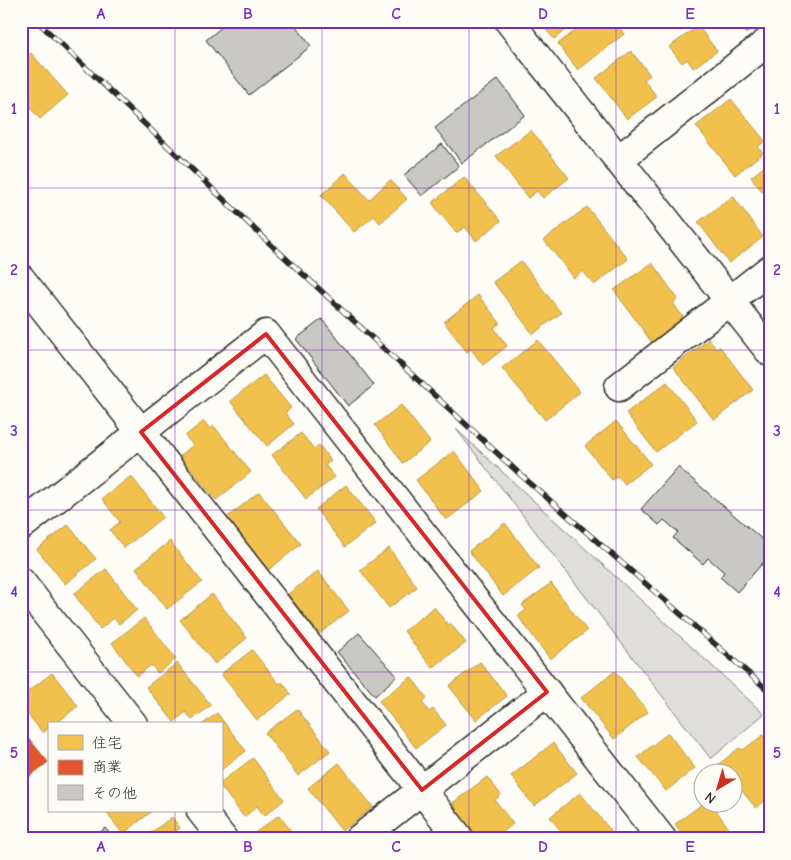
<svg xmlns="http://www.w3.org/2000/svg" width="791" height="860" font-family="'Comic Neue','Klee One',sans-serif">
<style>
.green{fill:#dfdeda;stroke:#858482}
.homes{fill:#f2c14e;stroke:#b69444}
.shops{fill:#e4572e;stroke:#ac4a2d}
.building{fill:#c9c8c4;stroke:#2b2b2b}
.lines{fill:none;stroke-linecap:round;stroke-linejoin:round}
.minor-casing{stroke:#2b2b2b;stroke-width:31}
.minor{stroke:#fdfcf7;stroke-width:28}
.rail-casing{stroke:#2b2b2b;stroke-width:5.5}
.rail{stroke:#fdfcf7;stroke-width:4;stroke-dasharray:11;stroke-linecap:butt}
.marked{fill:none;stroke:#d62828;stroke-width:4;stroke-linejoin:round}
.grid{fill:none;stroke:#7b2cbf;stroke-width:1;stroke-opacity:0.55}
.neatline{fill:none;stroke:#7b2cbf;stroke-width:2}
.grid-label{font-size:16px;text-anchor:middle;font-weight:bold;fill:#7b2cbf}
</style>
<rect width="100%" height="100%" fill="#fdfcf7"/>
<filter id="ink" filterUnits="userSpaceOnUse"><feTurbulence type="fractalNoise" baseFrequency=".02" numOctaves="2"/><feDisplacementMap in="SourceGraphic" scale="10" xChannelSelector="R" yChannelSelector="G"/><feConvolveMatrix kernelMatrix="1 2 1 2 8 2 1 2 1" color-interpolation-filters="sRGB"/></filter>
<g filter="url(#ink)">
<path class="green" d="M456 429 764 714 711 759Z"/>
<g class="homes">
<path d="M539 21H577L554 39Z"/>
<path d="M587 21H614L624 34 578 70 558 44Z"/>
<path d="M737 21H763L746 34Z"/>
<path d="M698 26 717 51 693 68 687 59 682 63 669 47Z"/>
<path d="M631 51 650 75 644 80 657 97 627 119 596 78Z"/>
<path d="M31 53 68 95 40 119 21 97V62Z"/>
<path d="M731 99 765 141 758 147 763 153 735 175 696 126Z"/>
<path d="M531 130 569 178 543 198 537 191 528 198 496 156Z"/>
<path d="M770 162V201L751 177Z"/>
<path d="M345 173 369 200 390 180 407 199 380 223 374 216 354 232 321 195Z"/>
<path d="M464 177 501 221 476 241 465 227 456 233 432 203Z"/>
<path d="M733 196 763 237 729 263 698 222Z"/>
<path d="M587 207 628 259 594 285 583 271 574 278 544 240Z"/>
<path d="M521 261 561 313 533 334 493 282Z"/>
<path d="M652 263 678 299 673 303 685 320 653 344 614 290Z"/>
<path d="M478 295 500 323 494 328 507 346 483 365 471 349 467 352 444 322Z"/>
<path d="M709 339 716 349 720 347 753 390 714 420 673 367Z"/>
<path d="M538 340 580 392 545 420 502 368Z"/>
<path d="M264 375 291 408 285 413 294 424 267 446 230 401Z"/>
<path d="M667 382 697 421 656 452 626 413Z"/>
<path d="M401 405 430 442 403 463 375 425Z"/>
<path d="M204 421 210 429 214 426 251 472 216 500 180 456 193 445 185 436Z"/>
<path d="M616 421 651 464 625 484 618 476 612 480 585 446Z"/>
<path d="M301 433 314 449 319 445 331 461 325 465 335 477 306 499 272 455Z"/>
<path d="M454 451 484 491 446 520 416 480Z"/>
<path d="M131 476 163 517 124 548 110 530 120 522 102 499Z"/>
<path d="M346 485 376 523 345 547 316 509Z"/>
<path d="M259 492 301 544 266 572 224 520Z"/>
<path d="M505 523 539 568 503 596 469 551Z"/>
<path d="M68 525 96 559 65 584 37 549Z"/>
<path d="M170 541 202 582 167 609 136 568Z"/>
<path d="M389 548 417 587 389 608 360 570Z"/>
<path d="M106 569 137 610 119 624 114 618 100 629 74 594Z"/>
<path d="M318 571 349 611 319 634 288 594Z"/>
<path d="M551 583 587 631 550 659 518 616 526 610 522 605Z"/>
<path d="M212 594 247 638 215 664 180 620Z"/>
<path d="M434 607 448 625 450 623 466 643 432 668 404 631Z"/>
<path d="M144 618 176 659 158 673 151 665 137 676 112 643Z"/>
<path d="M252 650 279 684 282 682 291 694 257 720 221 674Z"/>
<path d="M480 662 507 696 476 720 449 686Z"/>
<path d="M177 663 211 705 192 720 186 712 174 722 146 687Z"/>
<path d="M615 671 648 712 614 739 581 698Z"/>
<path d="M52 673 78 706 55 724H49V728L43 733 21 706V697Z"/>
<path d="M411 677 427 698 422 702 429 712 433 709 446 725 416 748 379 701Z"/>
<path d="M297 709 330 751 298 776 265 733Z"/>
<path d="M217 713 246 751 221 770V724H203Z"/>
<path d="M668 733 695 768 666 791 638 757Z"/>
<path d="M763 735 770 743V802L767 799 756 808 734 781V772H727L719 764 739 748 743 750Z"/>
<path d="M553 743 577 773 534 806 511 776Z"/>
<path d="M253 758 284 800 264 816 257 806 244 817 221 787V782Z"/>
<path d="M339 763 373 807 342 831 308 788Z"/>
<path d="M487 777 501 795 495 800 513 824 494 839H469L446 808Z"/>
<path d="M580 793 616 837 614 839H567L550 817Z"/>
<path d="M705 802H710L735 837 732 839H686L675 824Z"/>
<path d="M105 811H152L123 834Z"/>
<path d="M279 815 297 839H249L248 838Z"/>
<path d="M172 817 180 828 170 835 173 839H143Z"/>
<path d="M528 832 533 839H519Z"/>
</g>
<path class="shops" d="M21 729 48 762 21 783Z"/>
<g class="building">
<path d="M229 21H300L295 25 311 46 249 95 206 40Z"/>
<path d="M498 79 525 115 462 163 435 128Z"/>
<path d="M442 144 459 166 422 196 404 175Z"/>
<path d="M322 319 374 385 348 406 296 339Z"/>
<path d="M678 467 770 546V555L737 592 720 577 724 572 708 558 703 564 673 538 678 532 664 520 659 525 641 509Z"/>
<path d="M359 633 397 676 375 696 337 652Z"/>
<path d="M105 828 114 839H92Z"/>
</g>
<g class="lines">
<g class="minor-casing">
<g id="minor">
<path d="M509 21 770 352"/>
<path d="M618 160 770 40"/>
<path d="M21 279 460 839"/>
<path d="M619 387 770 269"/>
<path d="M21 526 266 334 662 839"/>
<path d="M21 582 133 724"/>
<path d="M201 811 223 839"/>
<path d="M359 839 547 692"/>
</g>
</g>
<use href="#minor" class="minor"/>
<g class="rail-casing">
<path id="rail" d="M37 21 266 240 522 476 770 692"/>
</g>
<use href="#rail" class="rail"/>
</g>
</g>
<path class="marked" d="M266 334 547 692 422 790 141 432Z"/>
<path class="grid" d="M175 21V724M322 21V839M469 21V839M616 21V839M21 188H770M21 350H770M21 510H770M21 672H770M175 811V839"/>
<rect width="791" height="860" fill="none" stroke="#fdfcf7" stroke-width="55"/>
<rect x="48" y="722" width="175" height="90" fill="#fdfcf7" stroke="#a9a8a5"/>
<rect x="58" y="735" width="25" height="15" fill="#f2c14e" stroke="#a9a8a5"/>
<text x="92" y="748" font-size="15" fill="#2b2b2b">住宅</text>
<rect x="58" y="760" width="25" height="15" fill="#e4572e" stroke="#a9a8a5"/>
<text x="92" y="772" font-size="15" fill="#2b2b2b">商業</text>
<rect x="58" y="785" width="25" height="15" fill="#c9c8c4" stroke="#a9a8a5"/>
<text x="92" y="798" font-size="15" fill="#2b2b2b">その他</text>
<g transform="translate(718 788) rotate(218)"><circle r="24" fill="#fdfcf7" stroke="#a9a8a5"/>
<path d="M0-4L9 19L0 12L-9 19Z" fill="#c8321e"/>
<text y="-8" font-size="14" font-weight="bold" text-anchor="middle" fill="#2b2b2b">N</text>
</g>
<rect x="28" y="28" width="736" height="804" class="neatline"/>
<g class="grid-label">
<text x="101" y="19">A</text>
<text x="248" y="19">B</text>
<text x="396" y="19">C</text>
<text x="543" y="19">D</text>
<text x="690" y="19">E</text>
<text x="14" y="114">1</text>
<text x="777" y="114">1</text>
<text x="14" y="275">2</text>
<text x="777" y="275">2</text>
<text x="14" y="436">3</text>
<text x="777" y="436">3</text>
<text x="14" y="597">4</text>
<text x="777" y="597">4</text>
<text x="14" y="758">5</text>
<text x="777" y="758">5</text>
<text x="101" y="852">A</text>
<text x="248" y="852">B</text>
<text x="396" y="852">C</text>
<text x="543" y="852">D</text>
<text x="690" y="852">E</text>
</g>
</svg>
